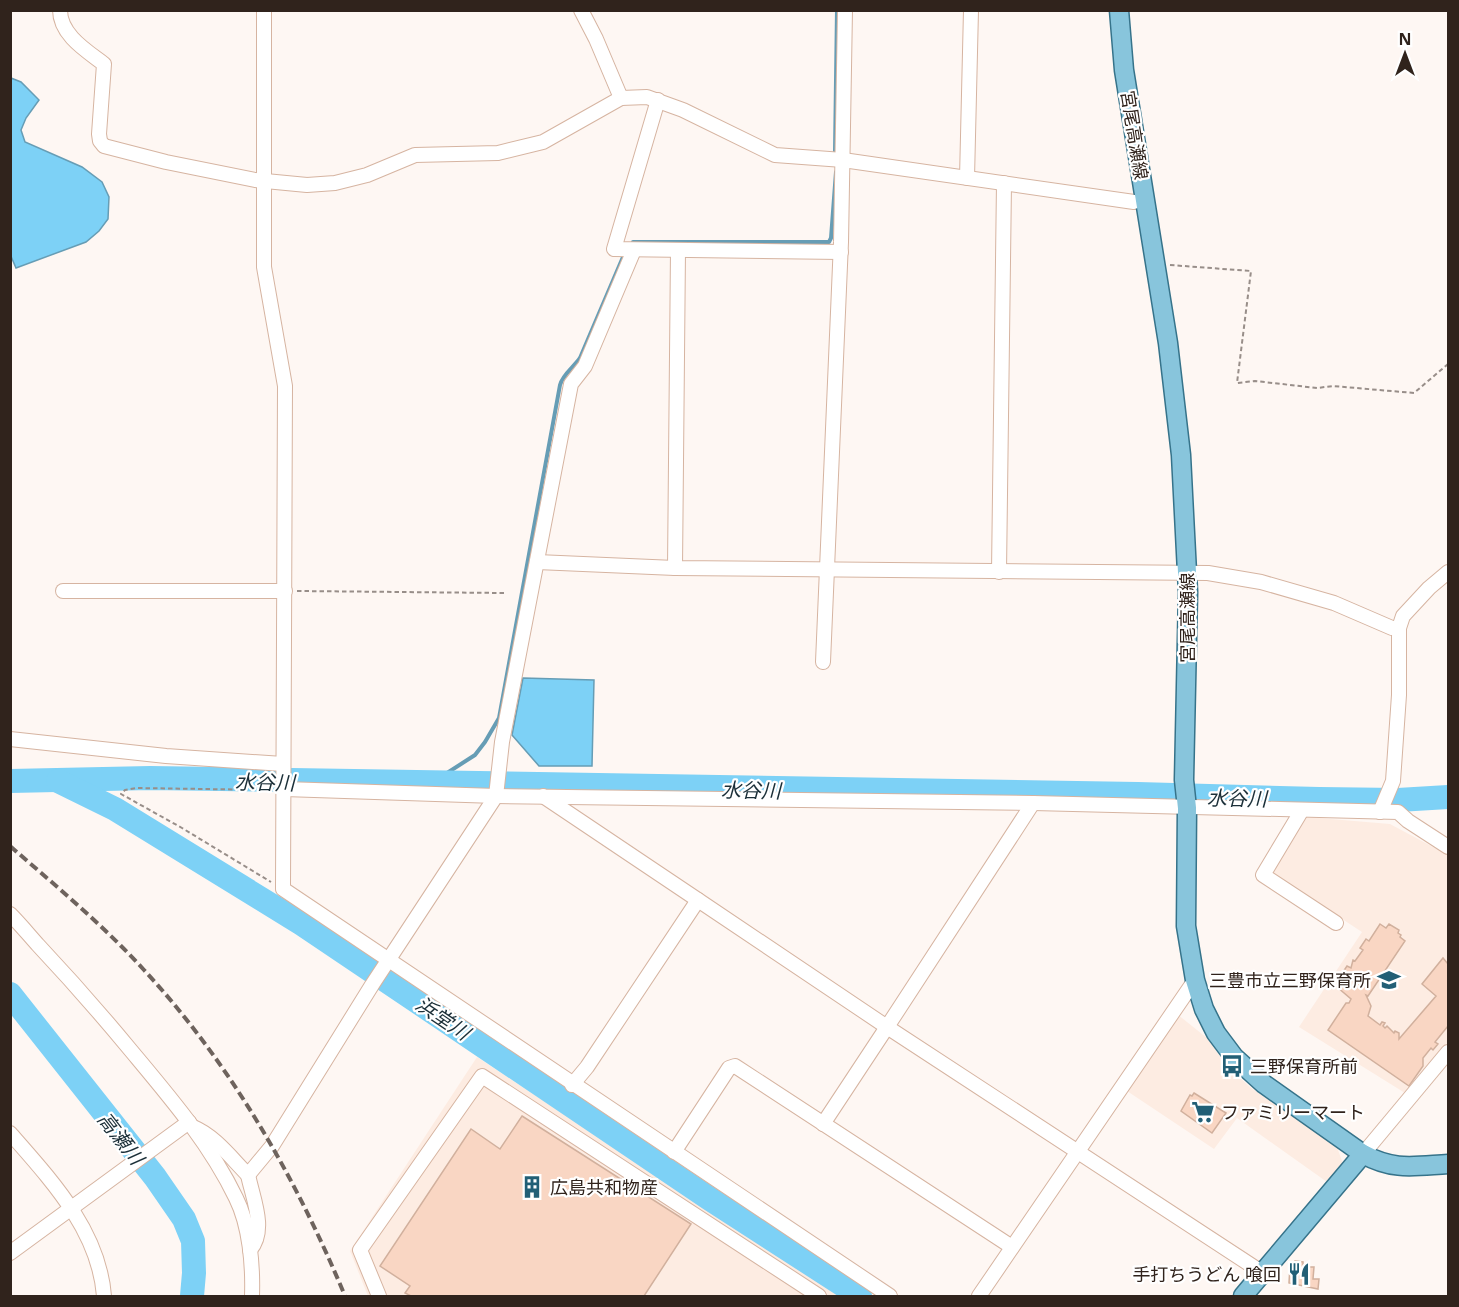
<svg xmlns="http://www.w3.org/2000/svg" width="1459" height="1307" font-family="'Noto Sans','Noto Sans JP',sans-serif">
<style>
.built{fill:#fdece2}
.water{fill:#7dd1f6;stroke:#669db5;stroke-width:1.5}
.lines{fill:none;stroke-linecap:round;stroke-linejoin:round}
.stream{stroke:#669db5;stroke-width:4}
.river{stroke:#7dd1f6;stroke-width:24}
.building{fill:#f9d6c3;stroke:#d1b09d;stroke-width:1.5}
.minor-casing{stroke:#d6b4a1;stroke-width:16}
.major-casing{stroke:#36738a;stroke-width:21}
.path{stroke:#988e89;stroke-width:2;stroke-dasharray:4.5 3;stroke-linecap:butt}
.minor{stroke:#fff;stroke-width:14}
.major{stroke:#88c5dc;stroke-width:18}
.rail{stroke:#6e635d;stroke-width:4;stroke-dasharray:9 4.5;stroke-linecap:butt}
.labels{text-anchor:middle;dominant-baseline:central;stroke-width:4.5;stroke-linejoin:round;paint-order:stroke}
.street-label{font-size:18px;fill:#30231c;stroke:#fff}
.poi-label{font-size:18px;fill:#30231c;stroke:#fff;text-anchor:start}
.water-label{font-size:20px;font-style:italic;fill:#1b2f38;stroke:#fff}
</style>
<rect width="100%" height="100%" fill="#fef7f3"/>
<g class="built">
<path d="M1307 817 1390 824 1448 855V1042L1405 1093 1299 1027 1362 932 1269 871Z"/>
<path d="M1177 1014 1207 1038 1226 1065 1250 1087 1337 1147 1343 1164 1327 1182 1237 1118 1214 1149 1127 1091Z"/>
<path d="M477 1057 840 1296H368L350 1251Z"/>
</g>
<g class="water">
<path d="M11 78 21 82 39 100 26 118 21 130 25 142 82 167 102 182 109 197 108 219 99 231 86 242 16 268 10 254Z"/>
<path d="M523 678 594 680 592 766H539L512 735Z"/>
</g>
<g class="lines">
<g class="stream">
<path d="M835 151 837 10"/>
<path d="M633 242H829L831 238 836 172"/>
<path d="M433 782 475 755 485 742 499 718 560 385C563 374 573 368 580 358L623 257"/>
</g>
<g class="river">
<path d="M10 781 150 778 292 780 1138 794 1319 799 1398 800 1448 797"/>
<path d="M58 781 115 809 302 924 710 1199 860 1296"/>
<path d="M10 994 155 1177 184 1219 193 1241 194 1273 192 1296"/>
</g>
</g>
<g class="building">
<path d="M1380 924 1386 928 1389 924 1399 930 1398 933 1401 935 1400 937 1405 941 1368 996 1366 995 1371 1006 1368 1016 1380 1025 1382 1022 1385 1023 1383 1026 1385 1028 1387 1026 1394 1033 1395 1031 1399 1033V1039L1436 996 1422 984 1443 958 1448 964V1026L1435 1042 1438 1044 1433 1050 1431 1048 1423 1058V1066L1409 1086 1328 1030 1346 1003H1349L1351 999 1337 987 1344 978 1341 975 1347 966 1351 968 1353 960 1355 961 1363 950 1360 948 1366 939 1369 941Z"/>
<path d="M1194 1093 1226 1113 1212 1133 1181 1111 1190 1095 1192 1096Z"/>
<path d="M522 1116 691 1224 644 1296H411L405 1293 410 1286 380 1266 471 1129 500 1149Z"/>
<path d="M1295 1261 1303 1262V1267H1314L1313 1279H1319L1318 1289 1289 1283 1290 1266H1294Z"/>
</g>
<g class="lines">
<g class="minor-casing">
<g id="minor">
<path d="M60 10C60 35 87 51 104 64L99 134 100 141 104 146 166 162 255 180 307 185 335 183 367 175 415 155 498 153 543 142 621 98 647 97 683 110 775 155 843 160 1134 202"/>
<path d="M264 10V267L285 386 283 889 890 1296"/>
<path d="M581 10 596 39 621 98"/>
<path d="M658 100 614 249 841 252"/>
<path d="M967 178 971 10"/>
<path d="M537 562 675 568 1208 573 1261 582 1334 603 1392 628H1399"/>
<path d="M675 568 678 250"/>
<path d="M999 572 1004 183"/>
<path d="M63 591H285"/>
<path d="M823 662 841 242 845 10"/>
<path d="M10 739 166 756 283 764"/>
<path d="M284 789 496 796 1033 803 1398 812 1408 821 1448 847"/>
<path d="M543 796 698 900"/>
<path d="M1302 810 1263 875 1336 923"/>
<path d="M1380 812 1393 781 1399 695V628L1403 616 1429 588 1448 572"/>
<path d="M10 914C20 924 29 935 38 945 69 978 99 1012 128 1047 168 1095 209 1142 236 1198 250 1226 253 1266 252 1296"/>
<path d="M572 1085 587 1067 698 900 887 1027 1033 803"/>
<path d="M823 1124 887 1027 1263 1273"/>
<path d="M193 1127C215 1136 232 1159 248 1175L272 1146 372 985 496 796 502 742 571 384 585 366 634 250"/>
<path d="M10 1133C52 1181 99 1231 104 1296"/>
<path d="M674 1152 729 1068 735 1066 1012 1247"/>
<path d="M1363 1154 1448 1052"/>
<path d="M248 1175C253 1199 267 1230 250 1250"/>
<path d="M10 1253 189 1122"/>
<path d="M379 1296 360 1250 482 1076 819 1296"/>
<path d="M979 1296 1195 980"/>
</g>
</g>
<g class="major-casing">
<g id="major">
<path d="M1119 10 1124 70 1168 343 1181 455 1188 592 1184 780 1187 808 1186 926 1195 980 1204 1009 1216 1033 1234 1057 1264 1084 1363 1154C1394 1171 1414 1166 1448 1164"/>
<path d="M1243 1296 1363 1154"/>
</g>
</g>
<g class="path">
<path d="M1170 265 1251 271 1237 383 1255 381 1317 388 1333 386 1414 393 1448 364"/>
<path d="M297 591 504 593"/>
<path d="M270 790 137 788 125 790 121 794 182 828 271 882"/>
</g>
<use href="#minor" class="minor"/>
<use href="#major" class="major"/>
<path class="rail" d="M10 846C56 886 103 925 144 970 231 1064 296 1178 345 1296"/>
</g>
<defs>
<g id="school-bare" transform="scale(1.8)"><path d="M0-5L7-2L0 1L-7-2ZM-4 1L0 2.5L4 1V4Q0 6-4 4Z" fill="#225f76" stroke="#fff" stroke-width="2.5" paint-order="stroke"/></g>
<g id="bus-bare" transform="scale(1.8)"><path d="M-5-6H5V4H4V6H2V4H-2V6H-4V4H-5ZM-3.5-4V0h7V-4ZM-3.5 1.2v1.5H-2V1.2ZM2 1.2v1.5H3.5V1.2Z" fill="#225f76" stroke="#fff" stroke-width="2.5" paint-order="stroke"/></g>
<g id="supermarket-bare" transform="scale(1.8)"><path d="M-6-5.5h2.5l.6 2H6L4.5 2H-2.5L-4.4-4H-6ZM-1.5 3.2a1.3 1.3 0 1 0 .1 0ZM3 3.2a1.3 1.3 0 1 0 .1 0Z" fill="#225f76" stroke="#fff" stroke-width="2.5" paint-order="stroke"/></g>
<g id="building-bare" transform="scale(1.8)"><path d="M-4-6H4V6H1V3H-1V6H-4ZM-2.5-4.3h1.7v1.8h-1.7ZM.8-4.3h1.7v1.8H.8ZM-2.5-1h1.7V.8h-1.7ZM.8-1h1.7V.8H.8Z" fill="#225f76" stroke="#fff" stroke-width="2.5" paint-order="stroke"/></g>
<g id="restaurant-bare" transform="scale(1.8)"><path d="M-5-6h1v4h1v-4h1v4h1v-4h1v5L-1.5 .5V6h-2V.5L-5-1ZM5-6V6H3V1.5H1.5Q1.5-4 5-6Z" fill="#225f76" stroke="#fff" stroke-width="2.5" paint-order="stroke"/></g>
</defs>
<g fill-rule="evenodd">
<use href="#school-bare" x="1389" y="980"/>
<use href="#bus-bare" x="1232" y="1066"/>
<use href="#supermarket-bare" x="1203" y="1112"/>
<use href="#building-bare" x="532" y="1187"/>
<use href="#restaurant-bare" x="1299" y="1274"/>
</g>
<g class="labels">
<g class="street-label">
<text transform="translate(1135 135) rotate(81)">宮尾高瀬線</text>
<text transform="translate(1187 618) rotate(-90)">宮尾高瀬線</text>
</g>
<g class="poi-label">
<text x="1371" y="980" text-anchor="end">三豊市立三野保育所</text>
<text x="1250" y="1066">三野保育所前</text>
<text x="1221" y="1112">ファミリーマート</text>
<text x="550" y="1187">広島共和物産</text>
<text x="1281" y="1274" text-anchor="end">手打ちうどん 喰回</text>
</g>
<g class="water-label">
<text transform="translate(265 782) rotate(1)">水谷川</text>
<text transform="translate(751 790) rotate(1)">水谷川</text>
<text transform="translate(1237 798) rotate(1)">水谷川</text>
<text transform="translate(443 1018) rotate(34)">浜堂川</text>
<text transform="translate(121 1138) rotate(52)">高瀬川</text>
</g>
</g>
<rect width="1459" height="1307" fill="none" stroke="#30231c" stroke-width="24"/>
<g transform="translate(1405 54)" stroke="#ffffff" stroke-width="4.5" paint-order="stroke">
<path d="M0-4.5L10 22L0 15L-10 22Z" fill="#30231c"/>
<text y="-9" font-size="16" font-weight="bold" text-anchor="middle" fill="#30231c">N</text>
</g>
</svg>
